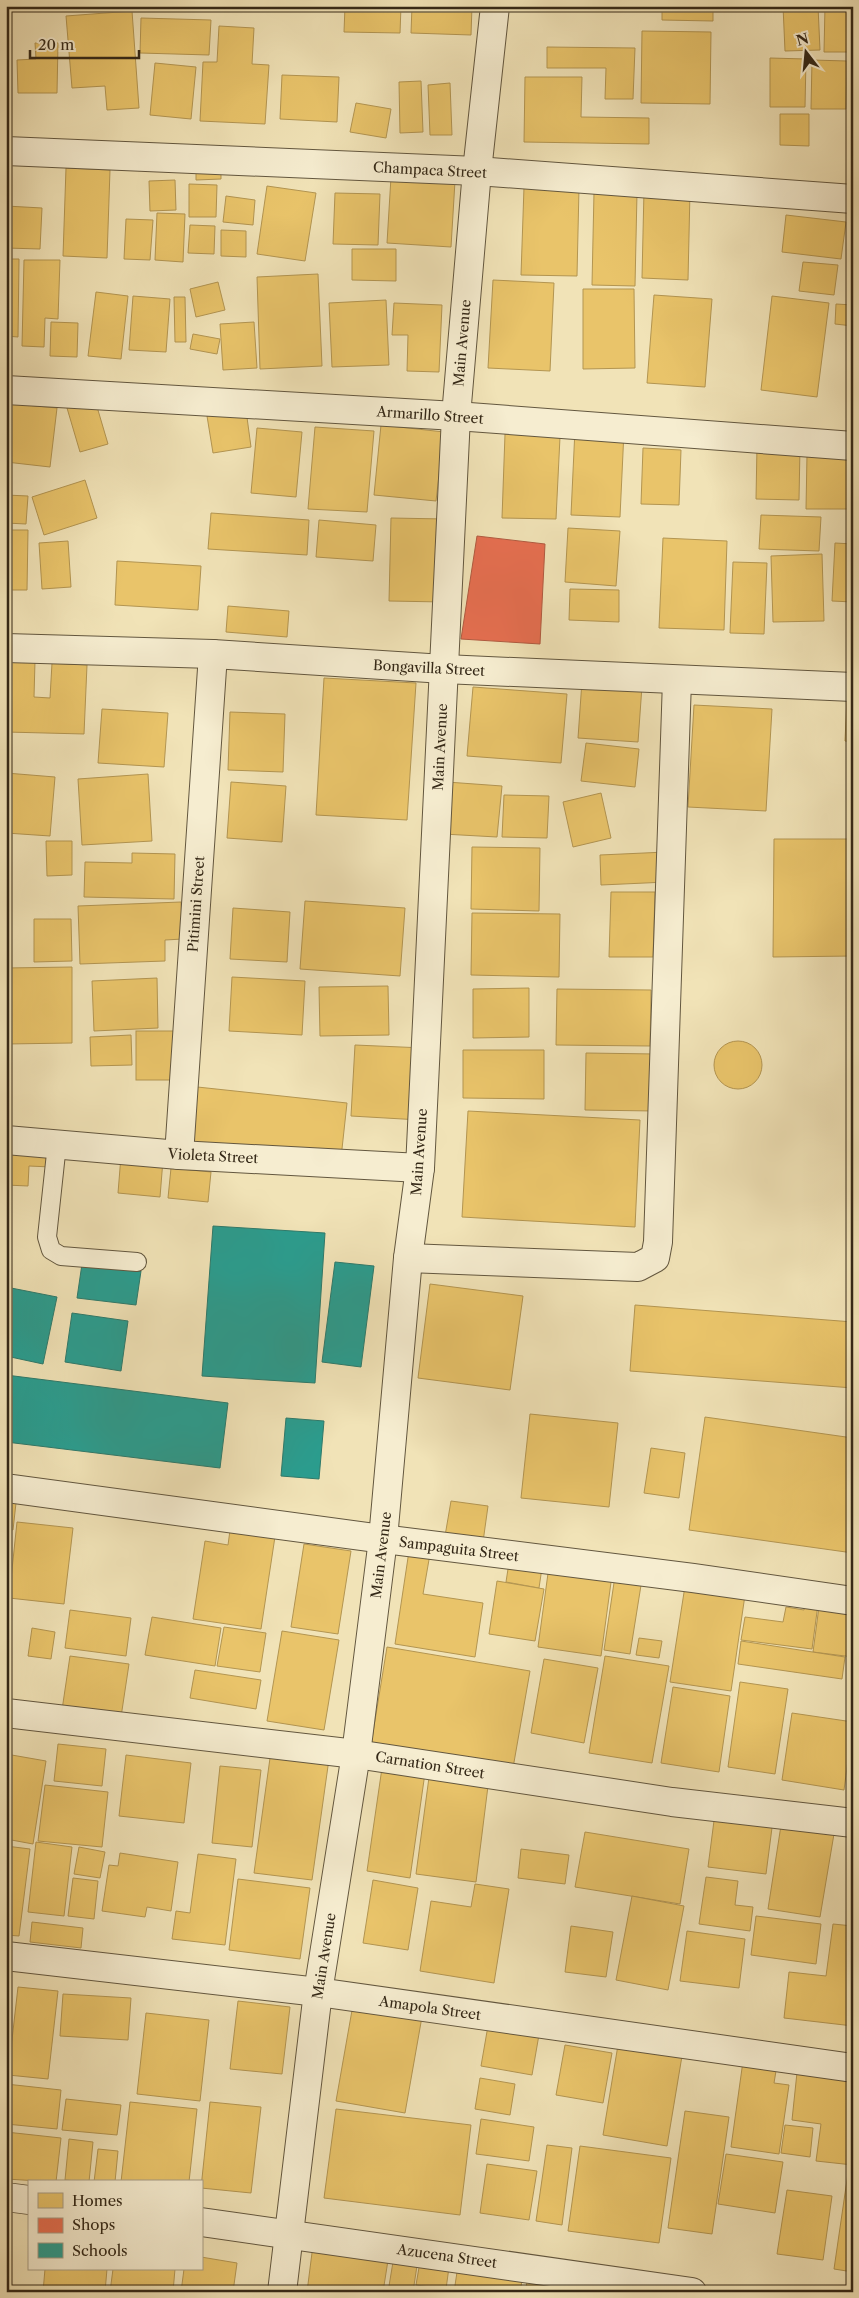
<svg xmlns="http://www.w3.org/2000/svg" width="859" height="2298" font-family="'Libre Caslon Text',serif">
<style>
.homes{fill:#e9c46a;stroke:#b39551}
.shops{fill:#e76f51;stroke:#b15a40}
.schools{fill:#2a9d8f;stroke:#2d7a6b}
.lines{fill:none;stroke-linecap:round;stroke-linejoin:round}
.lane-casing{stroke:#63573f;stroke-width:20}
.street-casing{stroke:#63573f;stroke-width:30}
.lane{stroke:#f6edd0;stroke-width:18}
.street{stroke:#f6edd0;stroke-width:28}
.labels{text-anchor:middle;dominant-baseline:central;stroke-width:5;stroke-linejoin:round;paint-order:stroke}
.street-label{font-size:14px;fill:#342817;stroke:#f6edd0}
</style>
<rect width="100%" height="100%" fill="#f1e3b7"/>
<filter id="stains"><feTurbulence type="fractalNoise" baseFrequency=".004" numOctaves="4"/><feColorMatrix values="0 0 0 0 .2 0 0 0 0 .09 0 0 0 0 .02 0 0 0 .5 -.17"/></filter>
<radialGradient id="worn" r=".72"><stop offset=".6" stop-color="#630" stop-opacity="0"/><stop offset="1" stop-color="#630" stop-opacity=".3"/></radialGradient>
<g class="homes">
<path d="M345 6H401L400 33 344 32Z"/>
<path d="M412 6H472L471 35 411 33Z"/>
<path d="M600 6H654V10Z"/>
<path d="M662 6H713V21L662 20Z"/>
<path d="M783 6H818L820 50 785 51Z"/>
<path d="M825 6H853V52H824Z"/>
<path d="M132 11 139 108 107 110 105 86 72 88 66 16Z"/>
<path d="M141 18 211 20 209 55 140 53Z"/>
<path d="M219 26 254 28 252 64 269 65 265 124 200 121 203 62H217Z"/>
<path d="M642 31 711 32 710 104 641 103Z"/>
<path d="M35 43H58L57 93H18L17 60 36 59Z"/>
<path d="M547 47 635 48 633 99H605L606 68H547Z"/>
<path d="M770 58 806 59 805 107H770Z"/>
<path d="M812 60 847 61 846 109H811Z"/>
<path d="M155 63 196 67 191 119 150 115Z"/>
<path d="M282 75 339 77 337 122 280 119Z"/>
<path d="M525 77H582L581 117 649 118V144L524 142Z"/>
<path d="M421 81 423 132 400 133 399 82Z"/>
<path d="M450 83 452 135H430L428 85Z"/>
<path d="M356 103 391 109 386 138 350 132Z"/>
<path d="M780 114H809V146L780 145Z"/>
<path d="M221 161V179L196 180V162Z"/>
<path d="M66 168 110 170 107 258 63 256Z"/>
<path d="M391 177 455 181 451 247 387 243Z"/>
<path d="M175 180 176 210 150 211 149 181Z"/>
<path d="M189 184 217 185 216 217H189Z"/>
<path d="M267 186 316 193 305 261 257 254Z"/>
<path d="M524 187 579 188 577 276 521 275Z"/>
<path d="M644 190 690 191 688 280 642 278Z"/>
<path d="M594 192 637 193 635 286 592 285Z"/>
<path d="M335 193 380 194 378 245 333 244Z"/>
<path d="M226 196 255 200 253 225 223 222Z"/>
<path d="M6 206 42 208 40 249 6 248Z"/>
<path d="M157 213 185 214 183 262 155 260Z"/>
<path d="M786 215 846 222 841 259 782 252Z"/>
<path d="M126 219 153 220 150 260 124 259Z"/>
<path d="M190 225 215 226 214 254 188 253Z"/>
<path d="M221 230 246 231V257L221 256Z"/>
<path d="M352 249H396V281L352 280Z"/>
<path d="M6 259H19L18 337 6 336Z"/>
<path d="M24 260H60L58 319 45 318 44 347 22 346Z"/>
<path d="M803 262 838 265 834 295 799 291Z"/>
<path d="M318 274 322 366 260 369 257 277Z"/>
<path d="M493 280 554 283 550 371 488 368Z"/>
<path d="M218 282 225 310 196 317 190 289Z"/>
<path d="M583 289H634L635 368 583 369Z"/>
<path d="M96 292 128 296 121 359 88 356Z"/>
<path d="M654 295 712 299 705 387 647 383Z"/>
<path d="M133 296 170 299 166 352 129 350Z"/>
<path d="M772 296 829 303 817 397 761 390Z"/>
<path d="M174 297H185L186 342H175Z"/>
<path d="M386 300 389 365 332 367 329 303Z"/>
<path d="M394 303 442 305 439 372 407 371 408 335H392Z"/>
<path d="M836 304 853 305V326L835 324Z"/>
<path d="M51 322 78 323 77 357 50 356Z"/>
<path d="M254 322 257 368 223 370 220 324Z"/>
<path d="M193 334 220 339 217 354 190 349Z"/>
<path d="M95 400 108 444 80 452 67 408Z"/>
<path d="M6 403 57 408 50 467 6 462Z"/>
<path d="M246 410 251 447 213 453 207 416Z"/>
<path d="M381 425 444 432 436 501 374 495Z"/>
<path d="M315 427 374 431 367 512 308 509Z"/>
<path d="M257 428 302 432 296 497 251 493Z"/>
<path d="M575 429 624 431 620 517 571 515Z"/>
<path d="M505 434 560 437 556 519 502 518Z"/>
<path d="M757 446 800 447 799 500 756 499Z"/>
<path d="M643 448 681 450 679 505 641 504Z"/>
<path d="M807 455 853 456V509H806Z"/>
<path d="M85 480 97 518 44 535 32 497Z"/>
<path d="M6 495 28 496 26 524 6 523Z"/>
<path d="M211 513 309 520 307 555 208 549Z"/>
<path d="M761 515 821 517 819 551 759 549Z"/>
<path d="M391 518 445 519 443 602 389 601Z"/>
<path d="M319 520 376 525 373 561 316 557Z"/>
<path d="M568 528 620 531 616 586 565 582Z"/>
<path d="M6 530H28L27 590H6Z"/>
<path d="M663 538 727 541 724 630 659 628Z"/>
<path d="M68 541 71 587 42 589 39 543Z"/>
<path d="M835 543 853 544V602L832 601Z"/>
<path d="M822 554 824 621 773 622 771 556Z"/>
<path d="M117 561 201 566 198 610 115 605Z"/>
<path d="M733 562 767 563 764 634 730 633Z"/>
<path d="M570 589 619 590V622L569 620Z"/>
<path d="M228 606 289 611 287 637 226 632Z"/>
<path d="M6 660 35 661 34 697 50 698 52 663 87 665 84 734 6 732Z"/>
<path d="M324 678 416 683 407 820 316 815Z"/>
<path d="M582 681 642 686 638 742 578 738Z"/>
<path d="M473 687 567 694 561 763 467 756Z"/>
<path d="M847 697H853V742L845 741Z"/>
<path d="M694 705 772 709 766 811 688 807Z"/>
<path d="M102 709 168 713 164 767 98 763Z"/>
<path d="M230 712 285 714 283 772 228 770Z"/>
<path d="M586 743 639 749 635 787 581 781Z"/>
<path d="M6 773 55 777 50 836 6 833Z"/>
<path d="M148 774 152 841 82 845 78 779Z"/>
<path d="M231 782 286 786 282 842 227 838Z"/>
<path d="M447 782 502 786 497 837 443 834Z"/>
<path d="M601 793 611 838 573 847 563 802Z"/>
<path d="M504 795 549 796 547 838 502 837Z"/>
<path d="M774 839H853V956L773 957Z"/>
<path d="M46 841H72V875L47 876Z"/>
<path d="M472 847 540 848 539 911 471 909Z"/>
<path d="M666 852 667 882 601 885 600 855Z"/>
<path d="M132 853 175 854 174 899 84 897 85 862 132 863Z"/>
<path d="M611 892H655L653 957H609Z"/>
<path d="M305 901 405 908 400 976 300 969Z"/>
<path d="M181 902 183 939 165 940V961L80 964 78 906Z"/>
<path d="M233 908 290 912 287 962 230 959Z"/>
<path d="M472 913 560 914 559 977 471 975Z"/>
<path d="M34 919H71L72 961 34 962Z"/>
<path d="M72 967V1043L6 1044V968Z"/>
<path d="M232 977 305 981 302 1035 229 1031Z"/>
<path d="M157 978 158 1028 94 1031 92 981Z"/>
<path d="M388 986 389 1035 320 1036 319 987Z"/>
<path d="M529 988V1037L473 1038V989Z"/>
<path d="M557 989 651 990 650 1046 556 1045Z"/>
<rect x="136" y="1031" width="42" height="49"/>
<path d="M131 1035 132 1065 91 1066 90 1037Z"/>
<circle cx="738" cy="1065" r="24"/>
<path d="M355 1045 424 1048 420 1120 351 1116Z"/>
<path d="M463 1050H544V1099L463 1098Z"/>
<path d="M586 1053 655 1054 654 1111 585 1110Z"/>
<path d="M188 1086 347 1103 341 1158 182 1141Z"/>
<path d="M468 1111 640 1120 635 1227 462 1217Z"/>
<path d="M7 1144 53 1146 51 1167 29 1166 28 1186 6 1185Z"/>
<path d="M121 1156 163 1160 160 1197 118 1193Z"/>
<path d="M171 1168 211 1172 208 1202 168 1198Z"/>
<path d="M430 1284 523 1296 510 1390 418 1378Z"/>
<path d="M635 1305 853 1322V1388L630 1371Z"/>
<path d="M530 1414 618 1423 609 1507 521 1498Z"/>
<path d="M705 1417 853 1438V1553L689 1530Z"/>
<path d="M651 1448 685 1453 679 1498 644 1493Z"/>
<path d="M451 1501 488 1506 483 1542 445 1536Z"/>
<path d="M6 1502 16 1503 13 1530 6 1529Z"/>
<path d="M17 1522 73 1528 64 1604 9 1598Z"/>
<path d="M231 1523 276 1530 261 1629 193 1619 205 1541 228 1545Z"/>
<path d="M304 1544 351 1551 338 1634 291 1627Z"/>
<path d="M409 1551 430 1554 423 1594 483 1603 475 1657 395 1644Z"/>
<path d="M510 1556 543 1561 539 1588 506 1582Z"/>
<path d="M549 1566 612 1575 601 1656 538 1647Z"/>
<path d="M615 1576 642 1579 630 1654 604 1650Z"/>
<path d="M497 1581 544 1589 535 1641 489 1634Z"/>
<path d="M685 1586 745 1595 731 1691 670 1682Z"/>
<path d="M806 1595 819 1597 812 1649 741 1640 745 1617 783 1622 786 1607 804 1610Z"/>
<path d="M820 1599 853 1604V1657L813 1652Z"/>
<path d="M70 1610 131 1618 126 1656 65 1648Z"/>
<path d="M152 1617 221 1628 215 1666 145 1655Z"/>
<path d="M224 1627 266 1633 260 1672 217 1666Z"/>
<path d="M32 1628 55 1632 51 1659 28 1656Z"/>
<path d="M282 1631 339 1640 324 1730 267 1721Z"/>
<path d="M639 1638 662 1641 659 1658 636 1655Z"/>
<path d="M741 1641 845 1657 842 1679 738 1664Z"/>
<path d="M387 1647 530 1671 513 1768 371 1745Z"/>
<path d="M70 1656 129 1664 121 1717 62 1710Z"/>
<path d="M605 1656 669 1666 652 1763 589 1753Z"/>
<path d="M544 1659 598 1668 584 1743 531 1733Z"/>
<path d="M195 1670 261 1680 256 1709 190 1698Z"/>
<path d="M740 1682 788 1689 775 1774 728 1767Z"/>
<path d="M673 1687 730 1696 719 1772 661 1763Z"/>
<path d="M792 1713 853 1722 844 1790 782 1780Z"/>
<path d="M58 1744 106 1749 102 1786 54 1781Z"/>
<path d="M271 1751 329 1759 312 1880 254 1873Z"/>
<path d="M6 1754 46 1761 33 1844 6 1839Z"/>
<path d="M126 1755 191 1763 184 1823 119 1816Z"/>
<path d="M220 1766 261 1770 252 1847 212 1843Z"/>
<path d="M382 1768 425 1773 410 1878 367 1871Z"/>
<path d="M430 1770 489 1778 476 1882 416 1874Z"/>
<path d="M45 1785 108 1792 102 1847 38 1841Z"/>
<path d="M715 1813 773 1820 766 1874 708 1867Z"/>
<path d="M782 1819 835 1828 820 1917 768 1909Z"/>
<path d="M585 1832 689 1849 680 1904 575 1887Z"/>
<path d="M36 1842 72 1847 64 1916 28 1912Z"/>
<path d="M6 1846 30 1849 19 1936 6 1935Z"/>
<path d="M79 1847 105 1852 100 1878 74 1874Z"/>
<path d="M521 1849 569 1855 565 1884 518 1878Z"/>
<path d="M120 1853 178 1862 171 1911 147 1907 145 1917 102 1911 109 1865 118 1866Z"/>
<path d="M198 1854 236 1859 225 1945 172 1939 176 1911 190 1913Z"/>
<path d="M706 1877 738 1881 735 1905 753 1907 750 1931 699 1924Z"/>
<path d="M73 1878 98 1881 94 1919 68 1916Z"/>
<path d="M238 1879 310 1888 300 1959 229 1950Z"/>
<path d="M373 1880 418 1888 408 1950 363 1943Z"/>
<path d="M475 1884 509 1889 494 1983 420 1971 431 1901 471 1907Z"/>
<path d="M853 1884V1915L849 1914Z"/>
<path d="M632 1896 684 1906 668 1990 616 1980Z"/>
<path d="M756 1916 821 1924 816 1964 751 1955Z"/>
<path d="M32 1922 83 1928 81 1948 30 1942Z"/>
<path d="M833 1924 853 1926V2026L784 2018 789 1972 826 1976Z"/>
<path d="M571 1926 613 1932 606 1977 565 1972Z"/>
<path d="M687 1931 745 1939 739 1988 680 1981Z"/>
<path d="M18 1987 58 1991 48 2079 8 2075Z"/>
<path d="M63 1994 131 1998 128 2040 60 2036Z"/>
<path d="M354 1999 423 2011 405 2113 336 2101Z"/>
<path d="M238 2001 290 2007 282 2074 230 2069Z"/>
<path d="M146 2013 209 2020 200 2101 137 2094Z"/>
<path d="M489 2020 540 2029 532 2075 481 2066Z"/>
<path d="M619 2039 683 2050 667 2146 603 2135Z"/>
<path d="M565 2045 612 2053 603 2103 556 2095Z"/>
<path d="M744 2054 778 2059 774 2083 789 2085 779 2154 731 2147Z"/>
<path d="M798 2063 853 2069V2165L816 2161 821 2124 792 2120Z"/>
<path d="M480 2078 515 2084 510 2115 475 2109Z"/>
<path d="M6 2084 61 2090 57 2129 6 2124Z"/>
<path d="M66 2099 121 2105 117 2135 62 2130Z"/>
<path d="M130 2102 197 2109 189 2182H121Z"/>
<path d="M210 2102 261 2107 251 2193 201 2188Z"/>
<path d="M336 2109 471 2125 460 2215 324 2198Z"/>
<path d="M685 2111 729 2117 712 2234 668 2228Z"/>
<path d="M481 2119 534 2127 529 2161 476 2154Z"/>
<path d="M785 2125 813 2128 810 2157 781 2153Z"/>
<path d="M6 2132 61 2138 56 2182 6 2179Z"/>
<path d="M69 2139 93 2142 89 2182 65 2180Z"/>
<path d="M547 2145 572 2148 562 2225 536 2221Z"/>
<path d="M580 2146 671 2158 659 2243 568 2231Z"/>
<path d="M98 2149 118 2151 115 2182H94Z"/>
<path d="M726 2154 783 2162 775 2213 718 2204Z"/>
<path d="M487 2164 537 2171 529 2220 480 2213Z"/>
<path d="M849 2166H853V2272L834 2269Z"/>
<path d="M787 2190 832 2196 823 2260 777 2254Z"/>
<path d="M313 2245 389 2254 383 2292H307Z"/>
<path d="M394 2256 418 2259 413 2292H388Z"/>
<path d="M421 2256 450 2260 446 2289 416 2285Z"/>
<path d="M201 2257 237 2263 233 2292H181L184 2269H201Z"/>
<path d="M459 2259 524 2269 520 2292H454Z"/>
<path d="M45 2269H107L105 2292H43Z"/>
<path d="M113 2269H175L173 2292H110Z"/>
<path d="M527 2282 601 2292H525Z"/>
<path d="M420 2288 448 2292H419Z"/>
</g>
<path class="shops" d="M477 536 545 544 540 644 461 639Z"/>
<g class="schools">
<path d="M213 1226 325 1233 315 1383 202 1376Z"/>
<path d="M335 1262 374 1266 361 1367 322 1362Z"/>
<path d="M82 1264 141 1271 136 1305 77 1298Z"/>
<path d="M6 1287 57 1297 43 1364 6 1356Z"/>
<path d="M72 1313 128 1321 121 1371 65 1362Z"/>
<path d="M6 1375 228 1403 220 1468 6 1442Z"/>
<path d="M286 1418 324 1421 319 1479 281 1476Z"/>
</g>
<g class="lines">
<g class="lane-casing">
<path id="lane" d="M57 1144 47 1237 51 1250 61 1256 137 1262"/>
</g>
<g class="street-casing">
<g id="street">
<path d="M6 151 477 171 853 199"/>
<path d="M6 390 456 416 853 446"/>
<path d="M6 648 213 654 444 669 853 687"/>
<path d="M6 1140 179 1155 420 1168"/>
<path d="M179 1155 213 654"/>
<path d="M408 1258 638 1267 655 1258 658 1242 677 680"/>
<path d="M6 1488 383 1539 693 1578 853 1601"/>
<path d="M6 1713 356 1754 672 1802 853 1823"/>
<path d="M6 1956 318 1992 853 2068"/>
<path d="M6 2197 29 2200"/>
<path d="M201 2222 692 2292"/>
<path d="M282 2292 318 1992 356 1754 383 1539 408 1258 420 1168 456 416 477 171 495 6"/>
</g>
</g>
<use href="#lane" class="lane"/>
<use href="#street" class="street"/>
</g>
<g class="labels">
<g class="street-label">
<text transform="translate(430 170) rotate(3)">Champaca Street</text>
<text transform="translate(462 343) rotate(-85)">Main Avenue</text>
<text transform="translate(430 415) rotate(4)">Armarillo Street</text>
<text transform="translate(429 668) rotate(3)">Bongavilla Street</text>
<text transform="translate(440 747) rotate(-87)">Main Avenue</text>
<text transform="translate(196 904) rotate(-86)">Pitimini Street</text>
<text transform="translate(419 1152) rotate(-86)">Main Avenue</text>
<text transform="translate(213 1156) rotate(3)">Violeta Street</text>
<text transform="translate(459 1549) rotate(7)">Sampaguita Street</text>
<text transform="translate(381 1555) rotate(-83)">Main Avenue</text>
<text transform="translate(430 1765) rotate(9)">Carnation Street</text>
<text transform="translate(324 1956) rotate(-81)">Main Avenue</text>
<text transform="translate(430 2008) rotate(8)">Amapola Street</text>
<text transform="translate(447 2256) rotate(8)">Azucena Street</text>
</g>
</g>
<rect width="859" height="2298" fill="none" stroke="#f1e3b7" stroke-width="25"/>
<rect x="8" y="8" width="844" height="2283" fill="none" stroke="#342817" stroke-width="2.5"/>
<rect x="12" y="12" width="834" height="2273" fill="none" stroke="#342817"/>
<rect x="28" y="2180" width="175" height="90" fill="#f6edd0" stroke="#a89e86"/>
<rect x="38" y="2193" width="25" height="15" fill="#e9c46a" stroke="#a89e86"/>
<text x="72" y="2206" font-size="15" fill="#342817">Homes</text>
<rect x="38" y="2218" width="25" height="15" fill="#e76f51" stroke="#a89e86"/>
<text x="72" y="2230" font-size="15" fill="#342817">Shops</text>
<rect x="38" y="2243" width="25" height="15" fill="#2a9d8f" stroke="#a89e86"/>
<text x="72" y="2256" font-size="15" fill="#342817">Schools</text>
<g transform="translate(806 52) rotate(344)" stroke="#f6edd0" stroke-width="4" paint-order="stroke">
<path d="M0-4L9 19L0 12L-9 19Z" fill="#342817"/>
<text y="-8" font-size="14" font-weight="bold" text-anchor="middle" fill="#342817">N</text>
</g>
<path d="M30 50v8h109v-8" fill="none" stroke="#342817" stroke-width="2.5"/>
<text x="38" y="50" font-size="15" fill="#342817" stroke="#f6edd0" stroke-width="4" paint-order="stroke">20 m</text>
<rect width="100%" height="100%" filter="url(#stains)"/>
<rect width="100%" height="100%" fill="url(#worn)"/>
</svg>
